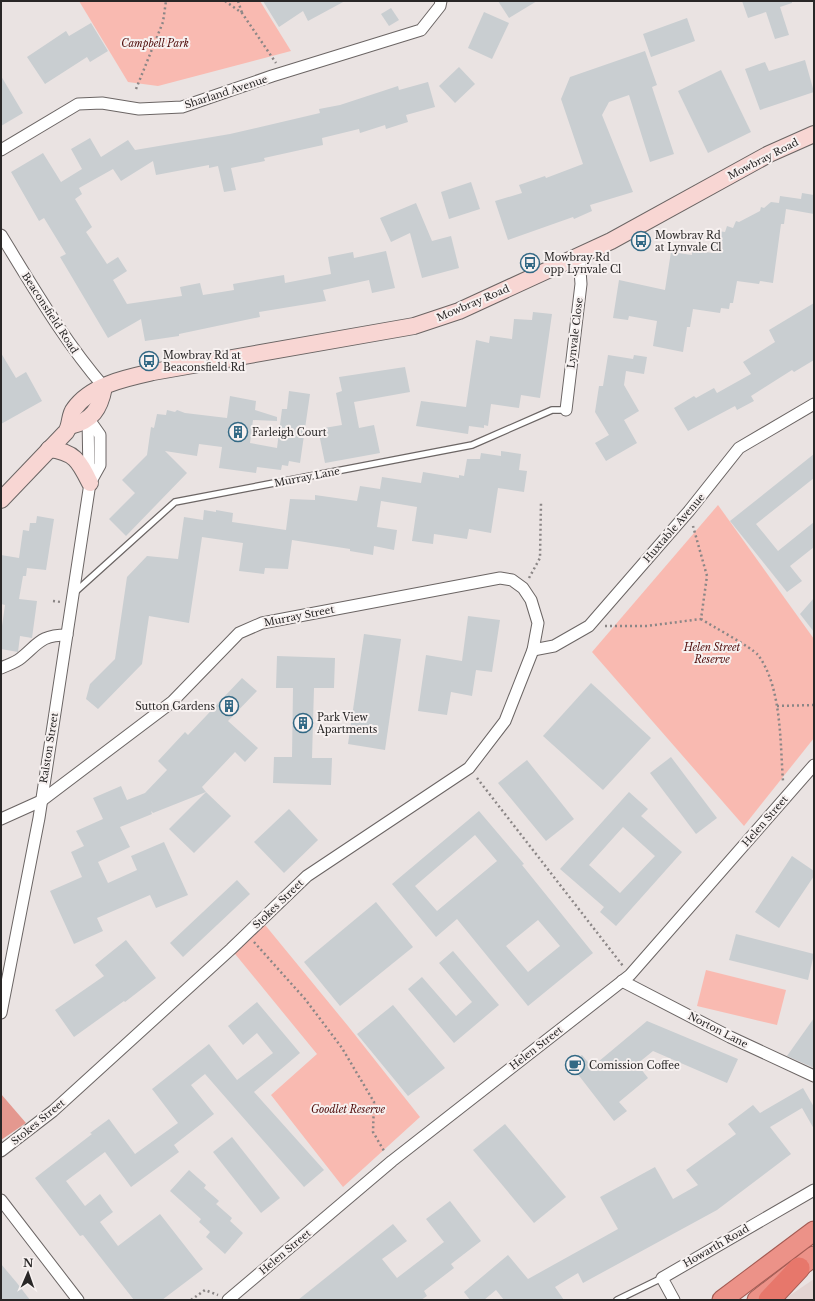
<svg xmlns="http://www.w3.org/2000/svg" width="815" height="1301" font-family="'Libre Baskerville',serif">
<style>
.built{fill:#e3d4d2}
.green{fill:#f9bab1}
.forest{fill:#e4988f}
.building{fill:#c9ced1;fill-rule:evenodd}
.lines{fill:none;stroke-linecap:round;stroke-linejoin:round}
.service-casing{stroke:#6b6564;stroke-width:8}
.minor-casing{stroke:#6b6564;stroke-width:13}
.secondary-casing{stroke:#6b6564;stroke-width:18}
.trunk-casing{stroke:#a45b53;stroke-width:21}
.motorway-casing{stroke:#a45b53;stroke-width:23}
.path{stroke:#8b8686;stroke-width:2.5;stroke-dasharray:2 3;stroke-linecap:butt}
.service{stroke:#fff;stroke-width:5.5}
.minor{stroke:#fff;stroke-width:11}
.secondary{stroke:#f8d6d3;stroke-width:16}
.trunk{stroke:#ec9288;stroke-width:19}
.motorway{stroke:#e7776b;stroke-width:21}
.labels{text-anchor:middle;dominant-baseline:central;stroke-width:4;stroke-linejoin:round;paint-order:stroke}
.park-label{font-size:10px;font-style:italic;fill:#500d0b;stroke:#f7f1f0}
.street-label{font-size:10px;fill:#292727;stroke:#f7f1f0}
.poi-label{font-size:10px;fill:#292727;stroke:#f7f1f0;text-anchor:start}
</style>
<rect width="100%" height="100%" fill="#eae3e2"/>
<path class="built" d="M814 1279V1300H783Z"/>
<g class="green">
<path d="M79 1H260L291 51 158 86 128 82Z"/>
<path d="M718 505 814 639V738L744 826 592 652Z"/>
<path d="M261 920 348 1026 420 1117 343 1187 271 1095 317 1054 231 949Z"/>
<path d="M706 970 786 990 777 1025 697 1006Z"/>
</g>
<path class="forest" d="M1 1094 26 1123 1 1140Z"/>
<g class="building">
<path d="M263 1H345L308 21 303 11 279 27Z"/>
<path d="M498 1H537L509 18Z"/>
<path d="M742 1H792V3L780 7 789 35 775 39 766 12 748 18Z"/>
<path d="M391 8 399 20 389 26 381 14Z"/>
<path d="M484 12 509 23 492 59 468 48Z"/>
<path d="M687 18 695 41 651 57 643 34Z"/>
<path d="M91 23 108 51 90 62 87 57 45 84 27 57 66 31 69 36Z"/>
<path d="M645 51 657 85 652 87 674 154 650 162 629 95 609 102 602 115 633 192 590 205 592 211 574 219 573 217 508 240 495 201 522 193 519 185 545 176 546 178 583 164 561 99 570 77Z"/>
<path d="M805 60 814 92 760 110 745 69 765 62 769 71Z"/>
<path d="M459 67 475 84 455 103 439 86Z"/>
<path d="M721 70 751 132 708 153 678 91Z"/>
<path d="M1 76 23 113 1 126Z"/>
<path d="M428 82 435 107 406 115 408 122 386 129 385 125 360 133 359 129 322 138 323 145 264 158 265 161 231 168 236 190 224 192 218 166 209 168V165L156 175 153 161 121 181 113 169 79 188 82 194 75 199 92 227 86 232 107 264 118 257 127 271 113 280 127 304 182 296 180 287 200 283 203 295 234 290 233 284 284 275 285 283 331 274 328 257 353 252 354 258 386 251 395 288 372 293 369 280 323 290 326 301 259 312 260 317 179 334V336L145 341 141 319 108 338 60 257 66 254 44 218 39 221 11 172 43 153 61 182 82 169 71 149 90 138 101 157 128 140 135 150 230 134 320 113 319 109 340 105 398 86 399 90Z"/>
<path d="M471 182 480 209 449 219 441 192Z"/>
<path d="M802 193 814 195V214L786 209 784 224H781L773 283 760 281 759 284 737 281 733 303H730L729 309 721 308 720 313 693 309 690 327H687L683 352 653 346 657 321 629 316 628 320 613 318 619 280 665 290 671 252 692 255V250L713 253 718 231 725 232 727 226 733 228 736 221 739 222 760 211 761 207 764 208 771 202 779 203 780 196 801 199Z"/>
<path d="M416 203 432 241 451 236 459 268 422 278 410 233 391 242 380 218Z"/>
<path d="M814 303V360L794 372 792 370 751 396 754 401 737 410 735 406 688 431 674 408 694 396 696 398 714 388 717 393 751 374 743 362 775 342 769 330Z"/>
<path d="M533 312 552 314 540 398 521 395 519 408 491 404 488 426 484 425V428L469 426 468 434 416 426 421 401 466 407 476 340 489 343 490 336 512 339 514 319 532 320Z"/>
<path d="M1 353 16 378 26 372 42 401 1 424Z"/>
<path d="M608 355 633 359 634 355 647 357 644 374 626 371 624 385 639 411 624 420 637 443 606 461 595 443 609 435 595 412 599 386H603Z"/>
<path d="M405 367 410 392 354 402 359 428 374 425 380 453 325 463 318 429 342 425 336 393 342 391 339 377Z"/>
<path d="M289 391 310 394 300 463 289 461 288 466 282 465 281 470 257 467 256 473 219 468 222 447 199 444 197 456 165 451 187 473 126 536 109 519 135 493 122 480 147 455 151 427 154 428 157 414 166 415 167 410 175 412 177 410 185 413 227 418 230 396 256 401 255 410 277 417V421L253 420 250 443 277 448 282 409H287Z"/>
<path d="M501 451 521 454 519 470 527 471 524 492 498 488 491 533 469 529 467 539 434 534 433 544 412 541 417 507 381 501 377 527 397 530 394 550 374 546 373 555 350 551V549L292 540 288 569 265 568 264 574 239 571 243 543 202 537 189 623 149 616 142 664 98 709 86 699 90 684 115 659 127 577 147 556 178 559 184 517 203 520 204 510 216 512V510L233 513 232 522 286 530 290 499 315 500V495L357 501 360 486 380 489 382 477 421 483 423 472 459 478V475L464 476 467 459H480L481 453 501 456Z"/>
<path d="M814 454V478L756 524 778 551 814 522V547L790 566 802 581 787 592 730 521Z"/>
<path d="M37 516 54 519 46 570 27 568 26 576H23L19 599 37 601 32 638 20 636 18 652 1 649V633L5 605 1 604V555L19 558 23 530 29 531 30 523H36Z"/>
<path d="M814 598V632L800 614Z"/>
<path d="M468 616 500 620 492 672 476 670 472 696 451 692 447 715 418 711 426 655 462 661Z"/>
<path d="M364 634 401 639 385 750 348 744Z"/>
<path d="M277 656 335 658 334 688H314L312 758H332L331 785 273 783 274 757H292L293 688H276Z"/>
<path d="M242 678 257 691 228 721 258 748 245 762 235 752 202 787 206 792 153 813 151 811 152 814 120 827 130 847 98 862 108 883 137 870 131 856 164 842 188 895 156 908 150 895 97 918 103 931 74 944 50 891 82 877 71 852 84 846 76 831 103 819 93 798 121 786 127 800 145 793 167 770 158 761 185 732 188 735Z"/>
<path d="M591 683 651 738 603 790 543 736Z"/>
<path d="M671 757 717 818 696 834 650 773Z"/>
<path d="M527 760 574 819 546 841 498 783Z"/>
<path d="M206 792 231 816 194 853 169 829Z"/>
<path d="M629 792 648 809 641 816 682 852 616 926 600 912 604 907 560 869ZM623 827 655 856 620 893 589 865Z"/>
<path d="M289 809 318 840 284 873 254 842Z"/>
<path d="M479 811 524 864 522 865 593 953 528 1006 457 919 436 937 392 884ZM475 835 497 861 437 911 415 886ZM538 920 560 946 528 972 506 946Z"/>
<path d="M792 856 814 871V876L779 928 755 912Z"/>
<path d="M237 880 250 894 183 957 170 943Z"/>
<path d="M376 902 413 947 340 1006 304 962Z"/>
<path d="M736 934 814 954 808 980 729 960Z"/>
<path d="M126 940 156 978 125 1002 124 1001 74 1037 55 1010 104 976 95 965Z"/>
<path d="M453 951 499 1005 454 1043 408 989 422 977 456 1016 472 1002 439 963Z"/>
<path d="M257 1002 300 1053 254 1092 324 1170 304 1187 205 1074 191 1085 214 1114 174 1145 179 1152 131 1187 105 1152 66 1181 85 1206 100 1194 113 1212 100 1222 118 1246 160 1214 203 1269 162 1300H134L83 1235 80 1236 35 1178 92 1134 90 1133 109 1119 135 1154 178 1123 152 1089 209 1044 237 1080 273 1053 257 1033 243 1045 228 1026Z"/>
<path d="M393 1005 445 1068 408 1096 357 1034Z"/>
<path d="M814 1018V1068L787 1056Z"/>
<path d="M647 1021 738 1059 727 1083 653 1051 637 1064 648 1078 619 1102 627 1111 614 1121 570 1064 582 1055 592 1067Z"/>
<path d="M803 1088 814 1107V1129L802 1108 770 1127 791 1154 717 1210 583 1283 578 1273 555 1287 564 1300H504L496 1290 484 1300H470L464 1292 508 1255 528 1279 618 1229 600 1197 655 1167 673 1199 698 1185 686 1170 736 1134 728 1124 753 1105 760 1113Z"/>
<path d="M505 1124 566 1197 534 1223 473 1150Z"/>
<path d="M232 1137 280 1198 261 1213 213 1152Z"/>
<path d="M189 1170 206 1185 204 1188 219 1201 216 1204 232 1218 230 1221 243 1233 225 1254 206 1237 210 1232 199 1222 201 1219 170 1191Z"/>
<path d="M450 1201 481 1241 451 1264 454 1268 424 1291 427 1296 421 1300H298L393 1224 407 1241 382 1259 397 1278 444 1242 426 1219Z"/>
<path d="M1 1264 17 1283 30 1300H1Z"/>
</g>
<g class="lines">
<g class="service-casing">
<g id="service">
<path d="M74 593 175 502 472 445 552 410H566"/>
<path d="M617 1300 662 1278"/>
</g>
</g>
<g class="minor-casing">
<g id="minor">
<path d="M1 150 78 104 102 103 139 109 182 107 272 76 421 30 440 6 441 1"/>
<path d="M1 235C33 287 64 341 104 387"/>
<path d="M566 410 581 284 579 256"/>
<path d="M88 418 89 476"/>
<path d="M533 650 554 646 589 626 689 511 739 448 814 404"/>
<path d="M1 668C7 665 15 663 21 658 39 643 41 635 67 635"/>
<path d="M1 819 41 801 172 702 239 633 262 623 500 578 512 580 523 588 531 600 538 623 533 650 505 721 469 768 307 876 231 949 53 1111 1 1151"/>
<path d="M622 981 730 1037 814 1076"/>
<path d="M1 1013 39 818 90 483 100 465V435L88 418"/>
<path d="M1 1200 78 1300"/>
<path d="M228 1300 392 1161 630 975 814 765"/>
<path d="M674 1300 662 1278 814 1190"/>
</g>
</g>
<g class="secondary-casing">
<g id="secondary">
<path d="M70 426C92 421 100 409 104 387"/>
<path d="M49 449C75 452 79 461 90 483"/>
<path d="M1 500 66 432C71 425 69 415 74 409 91 385 126 378 153 372L414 326 459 311 611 241 769 154 814 134"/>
</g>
</g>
<g class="trunk-casing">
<g id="trunk">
<path d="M722 1300 814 1231"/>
<path d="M757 1300 814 1256"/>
</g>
</g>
<g class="motorway-casing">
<path id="motorway" d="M769 1300 799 1268"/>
</g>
<g class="path">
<path d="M225 1 242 13 276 63"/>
<path d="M238 1 242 13"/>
<path d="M136 89 163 22 166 1"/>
<path d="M529 578 540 558 541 503"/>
<path d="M53 601 61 602"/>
<path d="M701 619C712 626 751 647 758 655 782 687 780 743 783 781"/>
<path d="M605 626H647L701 619 707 576 693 526"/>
<path d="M777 706 814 705"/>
<path d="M477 778 623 966"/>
<path d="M254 942 305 999 342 1048 374 1102 373 1132 384 1151"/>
<path d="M191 1300 205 1290 218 1295"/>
</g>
<use href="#service" class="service"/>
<use href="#minor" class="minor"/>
<use href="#secondary" class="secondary"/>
<use href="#trunk" class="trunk"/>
<use href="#motorway" class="motorway"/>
</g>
<defs>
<g id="bus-ring" transform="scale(1)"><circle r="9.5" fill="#f7f1f0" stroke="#336985" stroke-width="1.5"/><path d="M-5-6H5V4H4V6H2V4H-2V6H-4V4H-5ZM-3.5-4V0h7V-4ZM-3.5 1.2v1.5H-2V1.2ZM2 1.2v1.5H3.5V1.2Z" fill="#336985"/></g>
<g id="building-ring" transform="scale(1)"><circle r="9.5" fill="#f7f1f0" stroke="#336985" stroke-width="1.5"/><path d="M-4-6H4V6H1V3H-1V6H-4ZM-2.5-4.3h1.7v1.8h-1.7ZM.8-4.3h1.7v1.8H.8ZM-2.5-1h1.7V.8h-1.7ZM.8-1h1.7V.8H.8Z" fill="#336985"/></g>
<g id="cafe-ring" transform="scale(1)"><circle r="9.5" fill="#f7f1f0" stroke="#336985" stroke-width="1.5"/><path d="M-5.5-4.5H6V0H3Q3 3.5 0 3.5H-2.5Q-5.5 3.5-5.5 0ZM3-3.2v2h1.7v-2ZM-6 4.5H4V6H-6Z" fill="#336985"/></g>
</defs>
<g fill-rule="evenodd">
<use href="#bus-ring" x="641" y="241"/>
<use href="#bus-ring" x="530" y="263"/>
<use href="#bus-ring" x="149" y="361"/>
<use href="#building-ring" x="238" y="432"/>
<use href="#building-ring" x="229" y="706"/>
<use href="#building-ring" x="303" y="723"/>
<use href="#cafe-ring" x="575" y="1065"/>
</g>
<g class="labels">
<g class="park-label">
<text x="155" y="43">Campbell Park</text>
<text x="712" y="647">Helen Street<tspan x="712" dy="12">Reserve</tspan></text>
<text x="348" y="1109">Goodlet Reserve</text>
</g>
<g class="street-label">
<text transform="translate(226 92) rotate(-18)">Sharland Avenue</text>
<text transform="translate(763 159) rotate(-27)">Mowbray Road</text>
<text transform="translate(473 303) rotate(-23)">Mowbray Road</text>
<text transform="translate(50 313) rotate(57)">Beaconsfield Road</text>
<text transform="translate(575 333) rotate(-83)">Lynvale Close</text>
<text transform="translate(307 477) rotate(-11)">Murray Lane</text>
<text transform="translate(674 528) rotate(-49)">Huxtable Avenue</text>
<text transform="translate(299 616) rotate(-11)">Murray Street</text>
<text transform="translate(49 748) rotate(-81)">Ralston Street</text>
<text transform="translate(765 821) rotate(-49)">Helen Street</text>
<text transform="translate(278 904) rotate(-44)">Stokes Street</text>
<text transform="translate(718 1030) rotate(27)">Norton Lane</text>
<text transform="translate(536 1048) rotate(-38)">Helen Street</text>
<text transform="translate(38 1122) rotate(-39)">Stokes Street</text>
<text transform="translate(716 1246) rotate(-30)">Howarth Road</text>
<text transform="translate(285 1252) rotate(-40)">Helen Street</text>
</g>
<g class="poi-label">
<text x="655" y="235">Mowbray Rd<tspan x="655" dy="12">at Lynvale Cl</tspan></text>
<text x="544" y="257">Mowbray Rd<tspan x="544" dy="12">opp Lynvale Cl</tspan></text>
<text x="163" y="355">Mowbray Rd at<tspan x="163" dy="12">Beaconsfield Rd</tspan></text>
<text x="252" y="432">Farleigh Court</text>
<text x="215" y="706" text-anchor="end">Sutton Gardens</text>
<text x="317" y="717">Park View<tspan x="317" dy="12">Apartments</tspan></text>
<text x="589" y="1065">Comission Coffee</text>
</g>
</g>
<rect width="815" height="1301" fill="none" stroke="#292727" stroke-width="4"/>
<g transform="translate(28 1273) rotate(2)" stroke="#f7f1f0" stroke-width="3" paint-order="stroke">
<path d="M0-3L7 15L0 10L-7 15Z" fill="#292727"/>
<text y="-6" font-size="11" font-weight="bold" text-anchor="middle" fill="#292727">N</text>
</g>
</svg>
